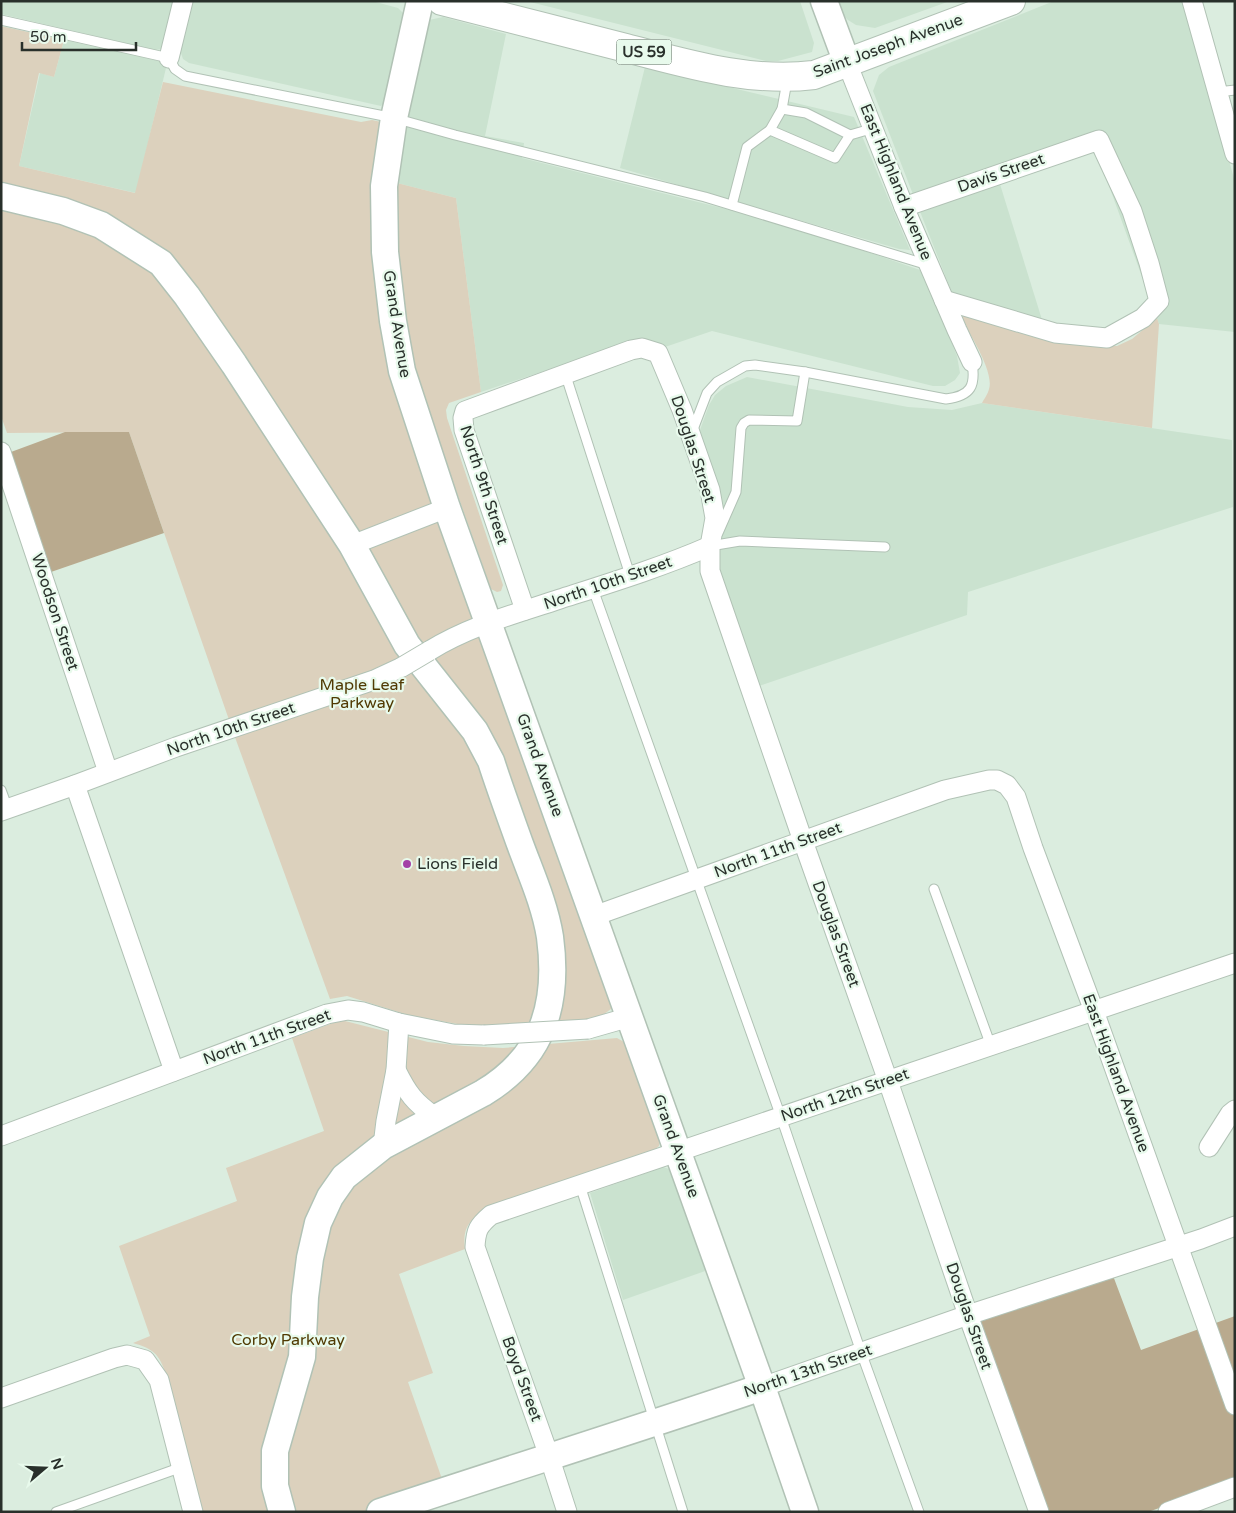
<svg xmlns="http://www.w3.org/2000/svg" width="1236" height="1513" font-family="'Varela Round',sans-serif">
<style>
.built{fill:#cae2cf}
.green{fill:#dcd1bd}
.forest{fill:#b9aa8e}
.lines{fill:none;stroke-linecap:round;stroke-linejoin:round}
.lane-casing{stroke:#b1c2b5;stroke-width:11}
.street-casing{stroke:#b1c2b5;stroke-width:21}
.secondary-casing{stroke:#b1c2b5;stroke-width:29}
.primary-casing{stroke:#b1c2b5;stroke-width:30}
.lane{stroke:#fff;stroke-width:9}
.street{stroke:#fff;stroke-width:19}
.secondary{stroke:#fff;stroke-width:26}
.primary{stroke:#fff;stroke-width:28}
.street-bridge-casing{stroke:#b1c2b5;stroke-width:21;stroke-linecap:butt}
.street-bridge{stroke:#fff;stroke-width:19}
.poi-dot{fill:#a341a7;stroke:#e8faec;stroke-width:2}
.labels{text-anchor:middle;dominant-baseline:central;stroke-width:4.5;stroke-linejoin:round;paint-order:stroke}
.shield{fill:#e8faec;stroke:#626d65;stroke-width:1}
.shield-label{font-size:15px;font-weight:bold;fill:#29302b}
.street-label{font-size:16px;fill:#29302b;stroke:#e8faec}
.park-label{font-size:16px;fill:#503a03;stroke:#e8faec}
.poi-label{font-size:16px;fill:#29302b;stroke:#e8faec;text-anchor:start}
</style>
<rect width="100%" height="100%" fill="#dbeddf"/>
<g class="built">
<path d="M1 1H175L162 49 155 50 1 14Z"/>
<path d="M192 1H372L398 8 403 13 405 24 387 100 381 106 189 63 183 59 180 50Z"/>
<path d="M526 1H800L814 43 812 52 778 61H766Z"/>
<path d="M839 1H950L875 28 856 25 848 20 843 15Z"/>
<path d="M1054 1H1184L1235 182V332L1159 324 1091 136 914 197 873 91 879 75 889 67Z"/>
<path d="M443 17 506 34 485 136 524 143 522 158 734 211 821 236 923 271 957 356 960 373 955 380 945 386H933L712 331 665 347 648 341 631 342 481 392 456 198 397 183 404 105 422 37 429 20Z"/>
<path d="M64 40 159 61 166 68 136 193 19 166 40 73 54 77Z"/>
<path d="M645 67 854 117 910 250 899 249 620 168Z"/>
<path d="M999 181 1043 323 954 298 919 209Z"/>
<path d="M747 377 908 407 952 410 982 403 1232 440 1233 507 968 592 967 615 756 687 714 565 700 430 709 405 715 395 726 386Z"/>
<path d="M663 1167 669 1169 674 1175 708 1270 623 1300 590 1193Z"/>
</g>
<g class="green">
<path d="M1 26 64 40 54 77 39 73 19 166 135 193 163 82 361 122 372 120 381 122 377 253 611 1000V1009L600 1017 566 1024 518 1027 463 1025 408 1015 347 996 330 999 236 740 129 432 7 433 1 416Z"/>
<path d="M397 183 456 198 481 392 449 403 446 410 447 418 503 585 501 591 497 592 491 589 422 394 409 349 395 262Z"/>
<path d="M957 311 1062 343 1117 346 1132 339 1157 318 1159 324 1152 428 982 403C984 399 988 394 989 389 995 371 966 328 957 311Z"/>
<path d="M341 1020 428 1042 464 1046 503 1048 617 1038 624 1042 661 1137 659 1146 653 1151 490 1208C471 1218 462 1226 465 1249L399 1274 433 1373 408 1382 442 1479 398 1512H200L164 1369C158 1352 150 1348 133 1343L150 1336 119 1246 237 1201 226 1168 324 1131 292 1038Z"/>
</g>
<g class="forest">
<path d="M65 432H129L164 533 51 572 11 452Z"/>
<path d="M1112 1273 1141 1350 1235 1316V1481L1148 1512H1043L977 1324 980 1317Z"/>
</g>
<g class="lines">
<g class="lane-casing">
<g id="lane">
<path d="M1 20 169 58 175 69 185 76 394 118 455 135 705 197 928 265"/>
<path d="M1218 92 1235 90"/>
<path d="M782 109 806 113 850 135"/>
<path d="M770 130 835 158 850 135 874 128"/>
<path d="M732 205 747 147 770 130 782 109 787 81"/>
<path d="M565 373 630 575"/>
<path d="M692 432 707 393 717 382 745 366 755 365 805 372 946 399C971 396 976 386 972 362"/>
<path d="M718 533 736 492 741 428 744 423 749 420 797 421 805 372"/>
<path d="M710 546 740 541 885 547"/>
<path d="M593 589 781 1117 861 1352 919 1512"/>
<path d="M1 790 8 809"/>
<path d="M934 889 991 1046"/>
<path d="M580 1185 683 1512"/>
<path d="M56 1512 182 1467"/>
</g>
</g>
<g class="street-casing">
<g id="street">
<path d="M1192 1 1235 154"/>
<path d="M169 58 183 1"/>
<path d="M847 63 904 207 957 330 972 362"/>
<path d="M904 207 1099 140 1132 211 1149 263 1159 301 1143 318 1107 338 1055 333 944 300"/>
<path d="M1 452 108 772"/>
<path d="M352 545 447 508"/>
<path d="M525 610 464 430 463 418 465 411 631 350 642 348 658 353 682 410 710 490 715 518 710 546V571L803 841 888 1081 968 1315 1039 1512"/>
<path d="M429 651C469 626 515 614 560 599 610 583 662 567 710 546"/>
<path d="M75 785 174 1071"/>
<path d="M1 811 75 785 176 747 374 680 402 667"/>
<path d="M594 916 945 790 989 780H997L1007 785 1016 797 1033 848 1094 1011 1235 1405"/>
<path d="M588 1029 630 1017"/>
<path d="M396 1070C408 1094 414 1102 435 1117"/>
<path d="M1 1136 327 1014 348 1010 363 1012 399 1023 453 1034 484 1035"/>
<path d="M383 1146 386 1121 396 1070 399 1023"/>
<path d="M1209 1147 1230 1114 1235 1110"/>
<path d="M762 1387 968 1315 1201 1239 1235 1226"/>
<path d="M1 1398 114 1358 127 1355 145 1360 159 1380 193 1512"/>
<path d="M567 1512 549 1456 475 1247C476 1230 478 1226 491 1215L1235 963"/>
<path d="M1168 1512 1235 1487"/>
</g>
</g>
<g class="secondary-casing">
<g id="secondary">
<path d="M420 1 394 118 384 186 385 252 393 321 402 371 447 508 762 1387 805 1512"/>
<path d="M824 1 847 63"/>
<path d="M1 196 63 211 101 225 161 263 187 296 234 364 352 545 407 645 475 731 491 761C500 789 510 816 520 844 531 874 545 905 550 937 559 1005 543 1057 483 1093L383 1146 344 1177 330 1197 318 1223 310 1258 305 1297 302 1357 275 1451V1486L282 1512"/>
<path d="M380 1512C507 1470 635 1430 762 1387"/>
</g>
</g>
<g class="primary-casing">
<path id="primary" d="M442 1C503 17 565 32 626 48 688 64 750 83 814 75L1011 1"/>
</g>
<use href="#lane" class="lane"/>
<use href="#street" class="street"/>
<use href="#secondary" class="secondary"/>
<use href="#primary" class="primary"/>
<g class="street-bridge-casing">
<g id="street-bridge">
<path d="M402 667 429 651"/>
<path d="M484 1035 588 1029"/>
</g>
</g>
<use href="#street-bridge" class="street-bridge"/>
</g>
<circle class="poi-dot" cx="407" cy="864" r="5"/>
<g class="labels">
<rect class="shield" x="616.5" y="39.5" width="55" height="25" rx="4"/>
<g class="shield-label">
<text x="644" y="52">US 59</text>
</g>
<g class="street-label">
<text transform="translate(888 46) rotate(-20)">Saint Joseph Avenue</text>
<text transform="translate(1001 173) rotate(-19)">Davis Street</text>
<text transform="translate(896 182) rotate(68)">East Highland Avenue</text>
<text transform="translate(397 324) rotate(81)">Grand Avenue</text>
<text transform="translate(693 449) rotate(72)">Douglas Street</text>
<text transform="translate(484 485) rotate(72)">North 9th Street</text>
<text transform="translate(608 583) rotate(-19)">North 10th Street</text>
<text transform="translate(55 612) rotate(72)">Woodson Street</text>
<text transform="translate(231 729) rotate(-19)">North 10th Street</text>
<text transform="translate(540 765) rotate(70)">Grand Avenue</text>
<text transform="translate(778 850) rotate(-20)">North 11th Street</text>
<text transform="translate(836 934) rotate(70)">Douglas Street</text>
<text transform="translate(267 1037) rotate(-20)">North 11th Street</text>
<text transform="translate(1116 1073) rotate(70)">East Highland Avenue</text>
<text transform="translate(845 1095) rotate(-19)">North 12th Street</text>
<text transform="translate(676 1146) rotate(70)">Grand Avenue</text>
<text transform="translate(969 1316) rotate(71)">Douglas Street</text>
<text transform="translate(808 1371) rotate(-19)">North 13th Street</text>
<text transform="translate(522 1379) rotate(70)">Boyd Street</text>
</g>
<g class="park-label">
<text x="362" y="685">Maple Leaf<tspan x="362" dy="18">Parkway</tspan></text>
<text x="288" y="1340">Corby Parkway</text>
</g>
<g class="poi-label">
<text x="417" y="864">Lions Field</text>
</g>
</g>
<rect width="1236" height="1513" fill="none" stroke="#29302b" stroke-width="5"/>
<g transform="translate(45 1468) rotate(71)" stroke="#e8faec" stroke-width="4" paint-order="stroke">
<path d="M0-4L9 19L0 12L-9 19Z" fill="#29302b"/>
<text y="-8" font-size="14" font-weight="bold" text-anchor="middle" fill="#29302b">N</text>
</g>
<path d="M22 42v8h114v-8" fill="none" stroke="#29302b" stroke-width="2.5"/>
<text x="30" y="42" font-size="15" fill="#29302b" stroke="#e8faec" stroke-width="4" paint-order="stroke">50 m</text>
</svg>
